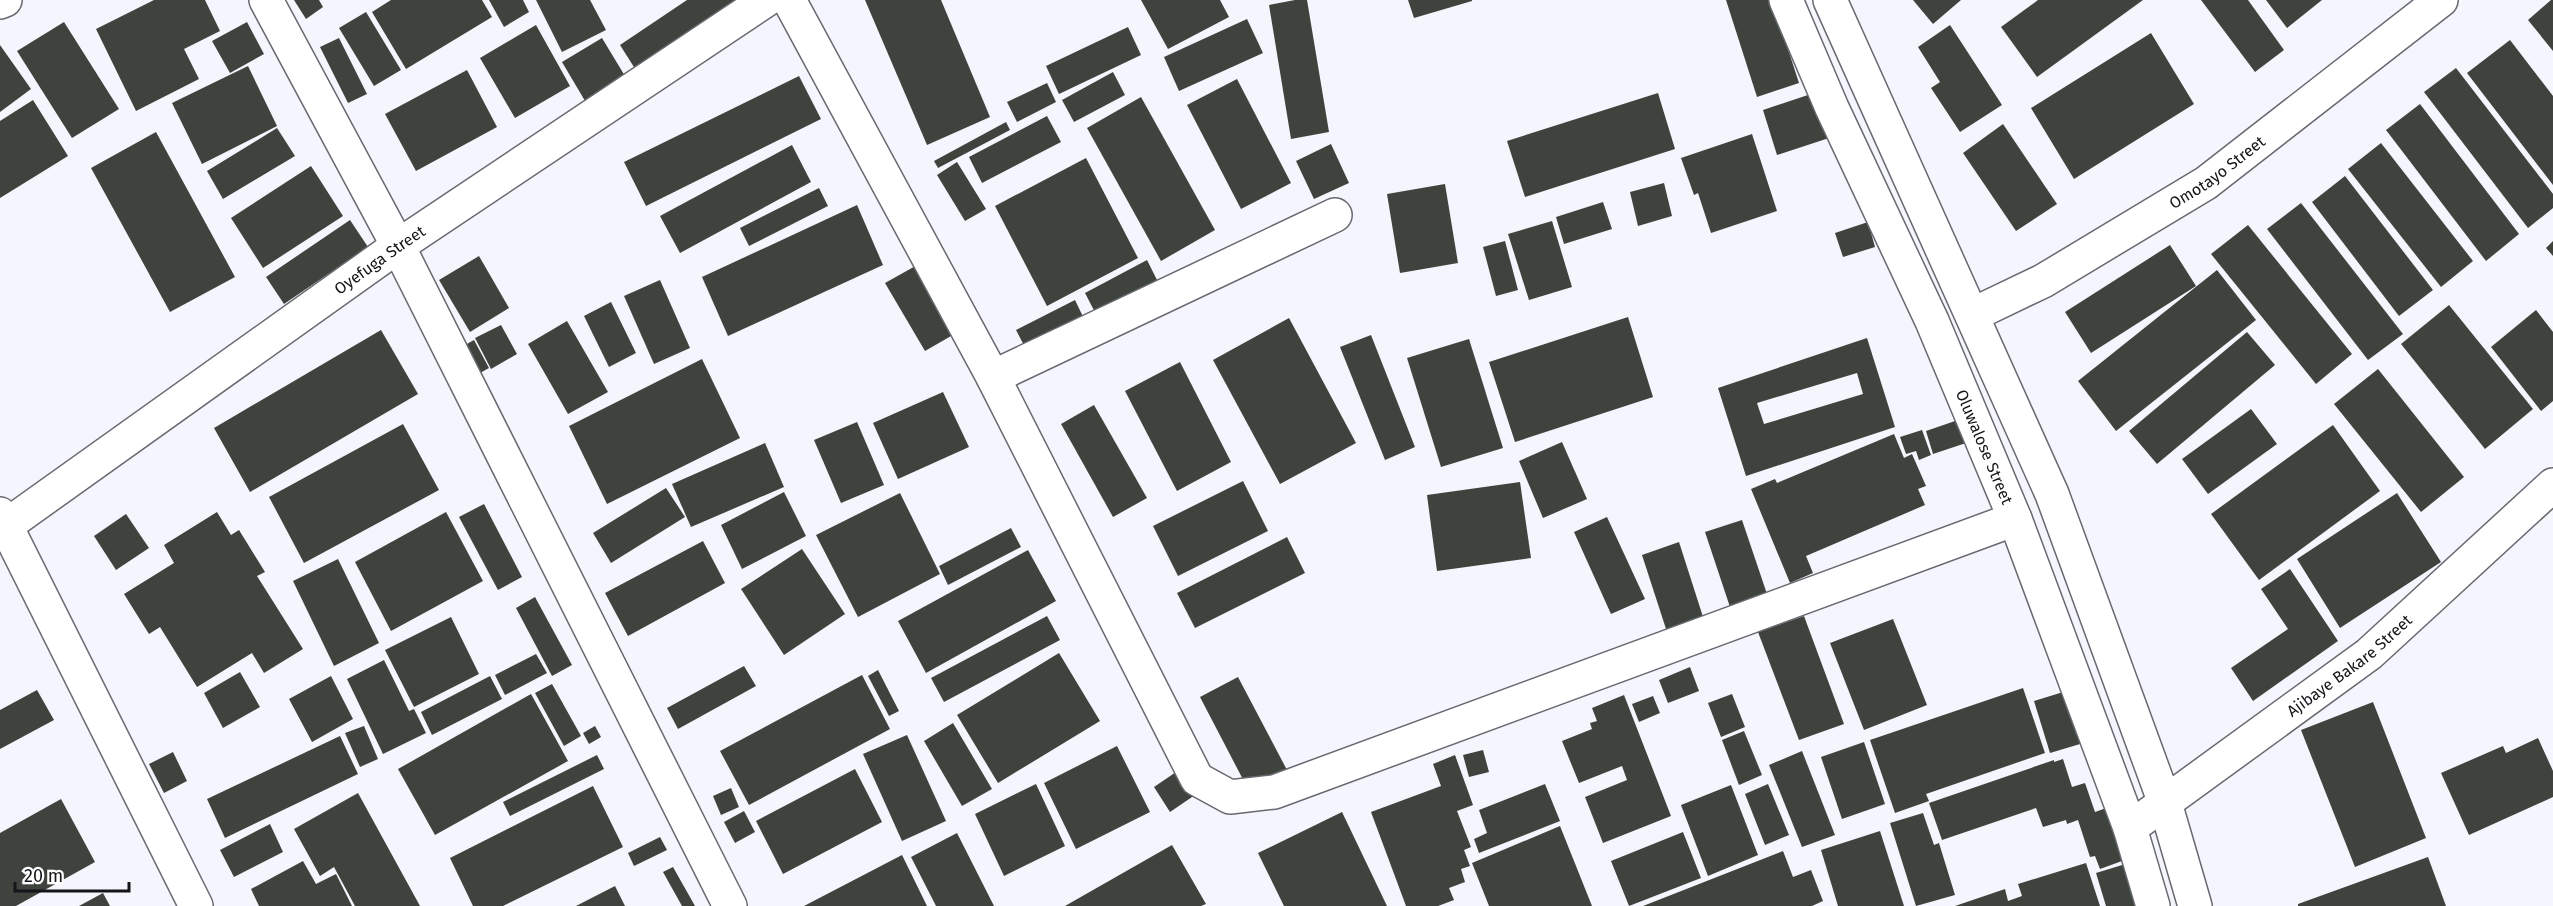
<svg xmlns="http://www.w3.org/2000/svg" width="2553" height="906" font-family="'Fira Sans',sans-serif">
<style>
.building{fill:#3f433d;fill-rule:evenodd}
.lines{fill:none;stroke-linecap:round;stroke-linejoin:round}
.minor-casing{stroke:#686970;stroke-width:36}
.tertiary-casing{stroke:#686970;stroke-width:36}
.minor{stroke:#fff;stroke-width:33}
.tertiary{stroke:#fff;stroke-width:33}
.labels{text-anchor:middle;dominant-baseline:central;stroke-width:6;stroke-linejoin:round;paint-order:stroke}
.street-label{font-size:16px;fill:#141518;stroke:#fff}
</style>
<rect width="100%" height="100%" fill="#f4f5fd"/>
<g class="building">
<path d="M154 0H205L220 31 184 49 199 79 136 111 96 29Z"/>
<path d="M294 0H319L323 7 306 19Z"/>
<path d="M391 0H482L492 17 406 69 372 12Z"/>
<path d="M489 0H523L529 12 504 27Z"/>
<path d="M536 0H590L606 30 562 52Z"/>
<path d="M687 0H750L639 75 620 45Z"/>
<path d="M865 0H941L990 117 927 145Z"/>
<path d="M1141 0H1220L1229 17 1168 49Z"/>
<path d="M1295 0H1307L1329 132 1291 139 1269 5Z"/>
<path d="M1408 0H1472V1L1414 18Z"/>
<path d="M1726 0H1772L1799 83 1757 97Z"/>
<path d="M1913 0H1961L1933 24Z"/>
<path d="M2038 0H2143L2037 77 2001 27Z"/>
<path d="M2201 0H2248L2284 50 2255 72Z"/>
<path d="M2266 0H2322L2287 28Z"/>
<path d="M2551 0H2553V51L2528 20Z"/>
<path d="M366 12 401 70 374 86 339 28Z"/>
<path d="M1247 19 1263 53 1179 91 1164 57Z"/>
<path d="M64 22 119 109 72 138 17 51Z"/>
<path d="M247 22 264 54 230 73 212 41Z"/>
<path d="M536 25 570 86 515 118 480 58Z"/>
<path d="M1950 25 2002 105 1960 132 1931 88 1940 82 1918 47Z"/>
<path d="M1128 27 1141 55 1059 94 1046 66Z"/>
<path d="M2151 33 2194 104 2074 179 2031 108Z"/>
<path d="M339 38 367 94 348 103 320 47Z"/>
<path d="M602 38 628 81 588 106 562 62Z"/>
<path d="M2510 40 2553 96V185L2467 73Z"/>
<path d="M0 45 31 89 0 112Z"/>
<path d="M248 66 277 126 202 164 172 103Z"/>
<path d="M2456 68 2553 194V208L2528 228 2424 92Z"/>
<path d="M467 70 497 127 416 171 385 114Z"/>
<path d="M1113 72 1125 95 1074 122 1062 100Z"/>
<path d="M799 76 821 119 646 206 624 162Z"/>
<path d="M1237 79 1291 183 1241 209 1187 105Z"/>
<path d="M1047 83 1056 102 1017 122 1007 102Z"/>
<path d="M1658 93 1675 149 1525 197 1507 141Z"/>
<path d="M1814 93 1829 138 1777 155 1763 110Z"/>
<path d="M1141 97 1215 230 1161 261 1087 128Z"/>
<path d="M33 100 68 156 0 198V121Z"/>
<path d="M2420 104 2519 234 2486 261 2386 130Z"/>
<path d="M1047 116 1061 142 982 183 969 157Z"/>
<path d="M1006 122 1010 130 938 168 934 161Z"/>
<path d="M2003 124 2057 204 2016 231 1963 153Z"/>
<path d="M277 128 295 156 223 199 207 171Z"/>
<path d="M156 132 235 277 170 312 91 168Z"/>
<path d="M1752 134 1777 211 1711 233 1698 193 1694 195 1681 158Z"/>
<path d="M2381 143 2473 261 2441 287 2348 169Z"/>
<path d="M1331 144 1349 183 1314 199 1296 161Z"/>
<path d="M792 145 811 182 680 253 660 216Z"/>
<path d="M1086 158 1138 258 1047 306 995 206Z"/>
<path d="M957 162 986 209 965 221 937 175Z"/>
<path d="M311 166 343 216 263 268 231 218Z"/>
<path d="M2345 176 2433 290 2399 316 2312 202Z"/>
<path d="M1664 183 1672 216 1638 226 1630 192Z"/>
<path d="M1445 184 1458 263 1400 273 1387 194Z"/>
<path d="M819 188 828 206 749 246 740 228Z"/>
<path d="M1603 202 1612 229 1564 244 1556 217Z"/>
<path d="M2301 203 2403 334 2368 360 2267 229Z"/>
<path d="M857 205 883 265 728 336 702 277Z"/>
<path d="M350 220 368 247 284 304 266 277Z"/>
<path d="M1552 221 1572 287 1529 300 1508 234Z"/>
<path d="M1868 222 1875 247 1843 257 1835 233Z"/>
<path d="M2248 225 2352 354 2316 384 2211 254Z"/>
<path d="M1505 241 1518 290 1496 296 1483 247Z"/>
<path d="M2553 241V256L2546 248Z"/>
<path d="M2170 245 2196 286 2091 353 2065 312Z"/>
<path d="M479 256 509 308 470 332 439 280Z"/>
<path d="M1147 260 1162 290 1100 322 1085 293Z"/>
<path d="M919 264 958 332 925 351 885 283Z"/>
<path d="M2217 270 2256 320 2116 431 2078 381Z"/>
<path d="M660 280 690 348 654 364 624 296Z"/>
<path d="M1075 300 1087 325 1029 355 1016 330Z"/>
<path d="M611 302 636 353 609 367 584 316Z"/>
<path d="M2449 305 2533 409 2485 449 2401 344Z"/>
<path d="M2536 310 2553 332V401L2541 411 2491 347Z"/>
<path d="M1628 317 1653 397 1515 442 1489 362Z"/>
<path d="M1289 318 1356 443 1280 484 1213 360Z"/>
<path d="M567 321 608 392 568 414 528 344Z"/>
<path d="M501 325 517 354 491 369 475 338Z"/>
<path d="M381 330 418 394 250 492 214 428Z"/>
<path d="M2247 332 2275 365 2157 464 2129 431Z"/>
<path d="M1371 335 1415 447 1385 460 1340 347Z"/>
<path d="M1867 338 1895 427 1746 476 1718 388ZM1857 373 1863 394 1764 424 1757 403Z"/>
<path d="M1469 339 1503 448 1441 467 1407 358Z"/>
<path d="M474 340 489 368 471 378 456 350Z"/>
<path d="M702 359 740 438 607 504 569 426Z"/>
<path d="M1180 362 1231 462 1177 491 1125 391Z"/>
<path d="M2378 369 2464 477 2421 512 2334 404Z"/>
<path d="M943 392 969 447 898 479 873 423Z"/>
<path d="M1094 405 1147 498 1113 517 1061 424Z"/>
<path d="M2251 409 2277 444 2208 494 2182 459Z"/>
<path d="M1958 420 1966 443 1933 454 1926 431Z"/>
<path d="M857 422 884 485 841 503 814 440Z"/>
<path d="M403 424 439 490 304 563 269 497Z"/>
<path d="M2333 425 2380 491 2259 580 2211 514Z"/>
<path d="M1922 430 1931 455 1919 460 1916 451 1906 454 1900 437Z"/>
<path d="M1894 434 1904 458 1912 454 1926 486 1918 489 1925 505 1806 556 1813 573 1790 583 1751 489 1775 479 1777 483Z"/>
<path d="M1562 442 1587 499 1543 518 1519 461Z"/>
<path d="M765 443 784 487 691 527 672 484Z"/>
<path d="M1243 481 1268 531 1178 576 1153 526Z"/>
<path d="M1520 482 1531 558 1437 571 1427 495Z"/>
<path d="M666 488 685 517 611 563 593 533Z"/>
<path d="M784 492 806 536 742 569 721 525Z"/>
<path d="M900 493 940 574 858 617 816 535Z"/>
<path d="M2397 493 2441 562 2340 628 2297 559Z"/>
<path d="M484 504 522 577 498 590 459 517Z"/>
<path d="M217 512 231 535 239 530 265 572 257 576 303 649 264 673 252 653 197 687 160 627 149 634 124 594 174 563 164 545Z"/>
<path d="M446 512 483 581 391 631 355 562Z"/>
<path d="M126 514 149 548 116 570 94 536Z"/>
<path d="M1607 517 1645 599 1611 614 1574 532Z"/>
<path d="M1742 520 1768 597 1731 610 1705 532Z"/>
<path d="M1011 528 1021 547 948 585 939 566Z"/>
<path d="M1287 537 1305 573 1195 628 1177 593Z"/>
<path d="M703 541 725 583 628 636 605 593Z"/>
<path d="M1679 542 1704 620 1667 632 1642 555Z"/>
<path d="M802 549 845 614 784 655 741 589Z"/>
<path d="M1028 550 1056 601 926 673 898 621Z"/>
<path d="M338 559 379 643 334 666 293 581Z"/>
<path d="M2290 569 2338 641 2253 701 2231 668 2288 629 2261 589Z"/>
<path d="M535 597 572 665 552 676 516 608Z"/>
<path d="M1047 616 1060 640 944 702 931 678Z"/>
<path d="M1804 616 1844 724 1799 740 1758 632Z"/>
<path d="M451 617 479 674 414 707 385 650Z"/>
<path d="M1893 619 1927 705 1864 730 1830 643Z"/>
<path d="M1059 653 1100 721 998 783 957 715Z"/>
<path d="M536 654 547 673 505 695 495 675Z"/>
<path d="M384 660 409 711 414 709 426 733 383 754 347 679Z"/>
<path d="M744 666 756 686 678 729 667 708Z"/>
<path d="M1690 667 1699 691 1668 703 1659 680Z"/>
<path d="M878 670 899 711 889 716 868 676Z"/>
<path d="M240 672 260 707 223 728 204 693Z"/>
<path d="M862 675 890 729 749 805 720 751Z"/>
<path d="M331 676 353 719 312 742 289 699Z"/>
<path d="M490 676 502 699 432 735 421 712Z"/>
<path d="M1238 677 1287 770 1249 791 1200 697Z"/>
<path d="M552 684 581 736 564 746 535 693Z"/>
<path d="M2023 688 2045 753 1926 794 1929 801 1895 813 1870 740Z"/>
<path d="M2073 689 2090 741 2050 753 2034 701Z"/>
<path d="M37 690 54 720 0 749V710Z"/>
<path d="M531 694 568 761 435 835 398 769Z"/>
<path d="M1732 694 1745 727 1721 737 1708 703Z"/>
<path d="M1624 695 1671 816 1603 843 1585 797 1627 780 1622 766 1579 783 1562 741 1592 729 1590 723 1597 721 1592 708Z"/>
<path d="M1653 696 1660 713 1639 722 1632 704Z"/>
<path d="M2373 702 2426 838 2355 867 2301 730Z"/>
<path d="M953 723 992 789 962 806 924 741Z"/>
<path d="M364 726 378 759 360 767 345 733Z"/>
<path d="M595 726 601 737 589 744 583 733Z"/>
<path d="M1744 731 1762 775 1739 785 1722 740Z"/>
<path d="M907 735 946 821 902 841 863 754Z"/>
<path d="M340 736 358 774 225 838 207 799Z"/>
<path d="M2538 738 2553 771V797L2469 835 2441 773 2503 746 2506 753Z"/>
<path d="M1864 742 1885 804 1842 819 1821 757Z"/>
<path d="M1117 746 1150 812 1076 849 1044 783Z"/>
<path d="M1483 750 1489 772 1469 777 1463 755Z"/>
<path d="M1802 751 1835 835 1802 847 1769 765Z"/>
<path d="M173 752 187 781 164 793 149 764Z"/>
<path d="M597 755 604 769 510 816 503 802Z"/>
<path d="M1455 755 1473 805 1457 811 1471 847 1464 850 1470 866 1461 869 1465 882 1449 888 1454 900 1438 906H1406L1371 812 1441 786 1433 764Z"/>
<path d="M2063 759 2072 787 2085 783 2095 812 2115 805 2131 851 2120 856 2122 861 2100 869 2095 856 2090 857 2078 820 2067 824 2066 820 2043 827 2036 808 1942 840 1929 803 2054 760V762Z"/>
<path d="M855 769 882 822 783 874 756 821Z"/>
<path d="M1179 770 1195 795 1170 812 1154 787Z"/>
<path d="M1036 784 1065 846 1004 876 975 814Z"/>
<path d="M1545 784 1560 821 1479 853 1474 839 1487 833 1479 810Z"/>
<path d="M1768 784 1789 835 1765 845 1745 794Z"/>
<path d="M1731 785 1758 855 1708 876 1681 805Z"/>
<path d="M593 786 623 847 503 906H473L450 858Z"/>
<path d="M731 788 739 807 721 815 713 796Z"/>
<path d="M358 793 420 906H355L334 867 320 876 294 829Z"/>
<path d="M61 799 95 862 16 906H0V833Z"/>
<path d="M744 811 755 832 735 843 724 822Z"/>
<path d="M1342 812 1387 906H1284L1258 853Z"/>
<path d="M1923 813 1934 845 1939 843 1955 895 1916 906 1890 823Z"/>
<path d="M270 824 283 852 234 877 220 850Z"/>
<path d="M1560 826 1592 906H1489L1472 863Z"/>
<path d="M1880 831 1904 906H1838L1821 850Z"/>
<path d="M1683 832 1701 878 1629 906 1611 861Z"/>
<path d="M957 833 994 906H936L911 857Z"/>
<path d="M660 837 667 850 634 866 628 853Z"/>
<path d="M1172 845 1206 904 1201 906H1065Z"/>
<path d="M1783 851 1793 877 1811 870 1823 901 1812 906H1643Z"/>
<path d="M902 855 927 906H804Z"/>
<path d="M2428 857 2446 906H2298V904Z"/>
<path d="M303 861 316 884 336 874 352 906H259L251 889Z"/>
<path d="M2132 862 2145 906H2106L2096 873Z"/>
<path d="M2086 863 2100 906H1955L2005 889 2008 901 2022 896 2018 884Z"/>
<path d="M673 867 695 906H682L663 872Z"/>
<path d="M615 886 625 906H576Z"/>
<path d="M103 893 110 906H79Z"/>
</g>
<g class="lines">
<g class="minor-casing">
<g id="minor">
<path d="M266 0 398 246 730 906"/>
<path d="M789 0 993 377 1197 779 1230 797 1274 792 2015 519"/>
<path d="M0 2 5 0"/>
<path id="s1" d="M1972 315 2043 281 2206 183 2441 0"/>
<path d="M993 377 1335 215"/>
<path d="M0 514 196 906"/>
<path id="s2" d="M0 530 398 246 766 0"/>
<path id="s3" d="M2130 828 2369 654 2553 485"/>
</g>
</g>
<g class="tertiary-casing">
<g id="tertiary">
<path id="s4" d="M1786 0 1832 108 1932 321 2015 519 2130 828 2153 906"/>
<path d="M1830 0 2052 494 2165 803 2195 906"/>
</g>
</g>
<use href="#minor" class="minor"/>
<use href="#tertiary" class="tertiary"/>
</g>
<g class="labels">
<g class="street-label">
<text stroke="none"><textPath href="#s1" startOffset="284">Omotayo Street</textPath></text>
<text stroke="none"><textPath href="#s2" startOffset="466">Oyefuga Street</textPath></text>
<text stroke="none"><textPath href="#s4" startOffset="489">Oluwalose Street</textPath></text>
<text stroke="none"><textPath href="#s3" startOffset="273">Ajibaye Bakare Street</textPath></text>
</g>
</g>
<path d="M15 882v9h114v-9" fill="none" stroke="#141518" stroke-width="3"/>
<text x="24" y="882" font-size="18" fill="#141518" stroke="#ffffff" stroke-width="4.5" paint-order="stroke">20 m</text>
</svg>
